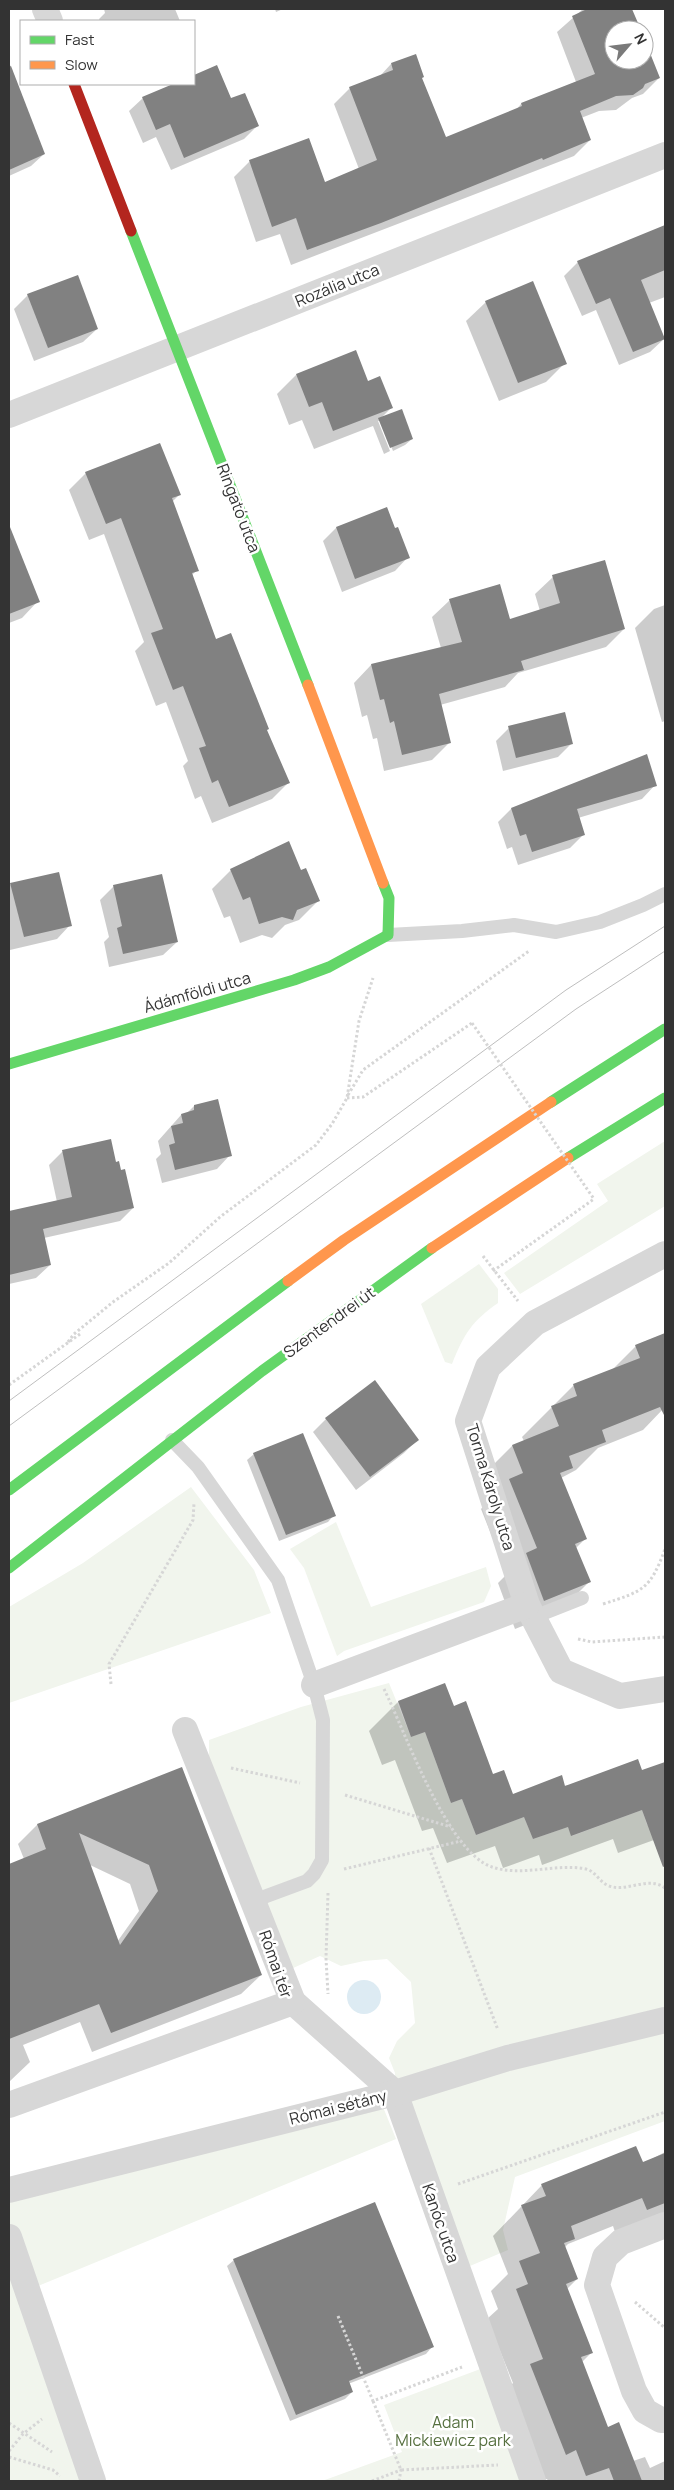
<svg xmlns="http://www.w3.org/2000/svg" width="674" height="2490" font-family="Manrope,sans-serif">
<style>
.green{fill:#f1f5ed}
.water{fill:#ddebf3}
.shadow{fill:#0003;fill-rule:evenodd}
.building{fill:#818181;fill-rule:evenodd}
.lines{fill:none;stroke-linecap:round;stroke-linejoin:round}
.path{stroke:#d6d6d6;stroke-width:3;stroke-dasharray:2.5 2.5;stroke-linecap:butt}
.lane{stroke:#d7d7d7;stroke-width:14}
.street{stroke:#d7d7d7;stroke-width:26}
.fast{stroke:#63d668;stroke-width:11}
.slow{stroke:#ff974d;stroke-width:11}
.jam{stroke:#b3261e;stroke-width:11}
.tram{stroke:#bebebe;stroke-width:1}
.path-bridge{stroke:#d6d6d6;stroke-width:3;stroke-dasharray:2.5 2.5;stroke-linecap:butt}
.labels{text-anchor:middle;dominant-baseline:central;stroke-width:5;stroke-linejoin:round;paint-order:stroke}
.street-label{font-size:16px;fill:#333;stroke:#fff}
.park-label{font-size:16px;fill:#56703f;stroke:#fff}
</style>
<rect width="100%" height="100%" fill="#fff"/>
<g class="green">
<path d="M665 1141V1206L520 1294 504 1273 608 1201 597 1184Z"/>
<path d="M479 1264 498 1289V1303C472 1321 464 1334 452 1364L445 1362 421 1304Z"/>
<path d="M191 1487 254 1570 271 1613 9 1703V1607L83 1563Z"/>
<path d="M336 1522 371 1607 486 1567 491 1586 484 1602 344 1651 337 1656 304 1568 290 1549Z"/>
<path d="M389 1683 411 1737 425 1732 451 1803 462 1799 476 1835 524 1817 533 1839 568 1827 572 1836 642 1810 647 1825 665 1818V2121L515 2177 503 2230 508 2250 458 2271 395 2093V2073L389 2058 397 2041 415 2023 411 1982 387 1959 364 1961 341 1966 320 1956 282 1973 209 1789V1740L301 1707Z"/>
<path d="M381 2102 396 2139 38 2286 105 2481H9V2193Z"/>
<path d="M483 2368 523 2481H322L402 2452 384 2405Z"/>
</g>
<circle class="water" cx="364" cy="1997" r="17"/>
<g class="shadow">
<path d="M104 9H175L180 21H100L99 19 105 13Z"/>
<path d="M275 9H283L276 12Z"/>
<path d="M583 9H631L639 30H614V60H644V42L659 78 643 94 632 98 616 110 599 111 581 118 590 140 574 156 291 265 280 234 256 242 234 177 250 161 324 183 359 169 334 104 350 88 379 77 391 64 421 79 445 138 515 111 521 104 576 82 557 32Z"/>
<path d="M9 62 44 154 31 166 9 176Z"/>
<path d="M216 67 231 100 257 126 244 139 171 170 156 137 143 143 129 111 143 98 176 84H194V76Z"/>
<path d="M665 226V297L649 303 664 339 650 352 619 365 596 310 582 316 564 276 578 262Z"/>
<path d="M28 295 97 329 83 342 34 361 14 309Z"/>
<path d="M486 302 565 363 546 382 499 401 466 321Z"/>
<path d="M296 375 392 407 380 419 412 439 405 445 393 451 381 421H378L390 451 384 454 373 426 314 449 302 420 289 425 277 394Z"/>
<path d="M86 473 180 494 172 502 197 570 191 576 216 640 289 782 272 799 212 823 201 796 195 799 183 766 188 761 166 702 156 706 135 651 144 642 104 534 89 540 69 490Z"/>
<path d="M386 509 408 557 395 571 342 592 323 541 336 528Z"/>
<path d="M9 528 38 601 22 618 9 623Z"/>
<path d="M553 577 624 629 606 647 518 673 505 687 440 705 450 742 432 760 384 771 377 738 373 739 367 715 362 717 354 683 371 665 441 648 432 617 450 600 509 620 540 611 535 594Z"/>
<path d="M665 605V721L662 722 635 628 654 609Z"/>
<path d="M509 728 571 744 558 757 503 771 496 741Z"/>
<path d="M655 785 642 799 578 818 583 835 570 848 518 865 512 847 507 849 498 822 511 809Z"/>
<path d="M231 870 318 901 299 920 285 925 272 938 262 935 240 943 230 916 224 918 212 889Z"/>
<path d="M11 884 70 925 57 939 10 950 9 886Z"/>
<path d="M114 886 177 942 163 955 109 967 104 942 109 937 100 900Z"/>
<path d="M194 1106 230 1155 217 1169 162 1183 156 1159 161 1154 158 1141 181 1115 187 1113Z"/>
<path d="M110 1141 115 1163 133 1208 120 1221 44 1238 50 1265 36 1278 9 1284V1213L57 1202 49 1165 62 1152Z"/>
<path d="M665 1334V1407L643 1430 598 1448 576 1470 561 1478 585 1539 576 1548 589 1582 560 1611 515 1629 498 1583 507 1574 481 1509 492 1497 483 1475 512 1446 524 1441 522 1437 574 1385 611 1371 636 1346Z"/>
<path d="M326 1419 418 1439 404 1453 356 1490 313 1432Z"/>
<path d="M254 1454 334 1515 328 1522 279 1541 247 1460Z"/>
<path d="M445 1685 453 1707 492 1776 513 1795 642 1772 665 1763V1836L618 1853 613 1839 542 1865 539 1855 503 1868 495 1846 447 1863 433 1828 422 1831 395 1760 382 1765 369 1731 398 1702Z"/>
<path d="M181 1769 261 1975 241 1994 92 2052 80 2022 23 2045 30 2062 9 2082V1865L24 1859 18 1844 37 1825ZM90 1865 130 1884 139 1911 117 1942Z"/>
<path d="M665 2152V2220L617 2238 613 2226 568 2244 564 2248 577 2279 567 2289 592 2352 581 2363 607 2428 633 2461 645 2457 650 2468 665 2461V2481H548L547 2479 541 2481 502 2394 513 2383 487 2319 498 2309 491 2291 508 2274 493 2236 542 2185 642 2164Z"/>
<path d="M234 2260 432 2347 426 2354 348 2384 352 2392 345 2399 290 2421 227 2266Z"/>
</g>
<g class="building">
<path d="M587 9H632L641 30H614V60H644V38L660 78 645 84 643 88 633 95 616 96 580 111 591 140 543 160 542 158 381 223 307 250 296 218 272 227 249 160 309 138 325 182 377 160 349 87 393 70 391 63 416 54 424 77 422 78 446 137 522 106 521 103 595 74 572 16Z"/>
<path d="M217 65 231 98 245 93 259 126 184 158 170 124 156 130 142 97 173 84H194V75Z"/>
<path d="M11 66 45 154 9 170V67Z"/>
<path d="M665 225V270L641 280 665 339 633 352 610 298 596 304 577 261Z"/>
<path d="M78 275 98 329 48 348 27 294Z"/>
<path d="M533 281 567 364 518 383 485 301Z"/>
<path d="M356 350 368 381 380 376 393 408 333 431 322 402 309 407 296 374Z"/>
<path d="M402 409 413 439 390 448 378 418Z"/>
<path d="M160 443 181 495 172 498 199 571 192 573 216 639 231 633 269 729 267 730 290 783 229 807 218 780 212 783 199 748 206 746 183 686 173 690 151 633 163 629 121 518 106 524 85 472Z"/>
<path d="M387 507 395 528 398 527 410 558 355 579 336 527Z"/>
<path d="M10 527 40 602 9 614V528Z"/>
<path d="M605 560 625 629 521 661 524 670 439 694 451 743 402 755 394 721 390 723 384 699 380 700 371 664 462 642 449 599 500 584 510 619 560 603 552 575Z"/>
<path d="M565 712 573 744 516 758 508 726Z"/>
<path d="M647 754 657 786 577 809 585 835 532 852 526 834 520 836 511 808Z"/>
<path d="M289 841 301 870 306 868 320 901 297 910 293 920 282 917 259 924 250 897 243 900 230 869Z"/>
<path d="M59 872 72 926 24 937 10 883Z"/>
<path d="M162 874 178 942 123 954 117 928 122 926 113 885Z"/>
<path d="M218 1099 232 1156 175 1170 169 1145 175 1143 171 1126 183 1123 181 1114 194 1110V1105Z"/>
<path d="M111 1139 116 1162 119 1161 121 1170 125 1169 134 1208 43 1229 51 1265 9 1275V1211L72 1197 62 1150Z"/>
<path d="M665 1333V1417L660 1407 602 1430 606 1442 569 1456 573 1468 560 1473 587 1539 575 1544 591 1582 544 1601 526 1553 537 1548 509 1479 523 1473 512 1445 559 1426 551 1406 577 1396 573 1384 640 1358 635 1345Z"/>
<path d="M375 1380 419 1440 370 1477 325 1418Z"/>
<path d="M303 1433 336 1516 286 1535 253 1453Z"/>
<path d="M445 1683 454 1706 466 1701 493 1774 504 1770 513 1794 562 1775 565 1786 638 1759 642 1770 665 1762V1866L663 1867 642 1810 571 1836 568 1827 533 1839 524 1817 476 1835 462 1799 451 1803 425 1732 411 1737 398 1701Z"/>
<path d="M182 1767 262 1975 111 2033 99 2004 9 2039V1864L46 1849 37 1824ZM79 1833 149 1865 158 1891 120 1945Z"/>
<path d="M636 2146 643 2162 665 2153V2203L647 2210 642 2198 571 2226 575 2239 564 2243 578 2279 566 2284 593 2353 581 2357 608 2427 619 2422 642 2481H614L609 2468 586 2476 576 2450 566 2455 530 2364 543 2359 516 2289 528 2284 519 2261 540 2253 521 2205 546 2196 541 2184Z"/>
<path d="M375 2202 434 2347 349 2381 353 2392 296 2415 233 2259Z"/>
</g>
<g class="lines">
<g class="path">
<path d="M348 1095 363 1070 529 951"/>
<path d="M347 1098 363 1097 472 1023"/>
<path d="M483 1256 518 1301"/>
<path d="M493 1271 594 1199"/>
<path d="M68 1342 74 1334 113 1302 169 1263 220 1217 316 1145 332 1124 347 1098 359 1021 373 978"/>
<path d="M9 1385 80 1334"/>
<path d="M603 1604C643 1591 650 1590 665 1549"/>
<path d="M578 1639 592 1642 665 1637"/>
<path d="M111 1684 109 1664 193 1520 194 1503"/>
<path d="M384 1689C405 1731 447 1852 492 1867 522 1877 556 1863 586 1869 595 1871 599 1881 607 1885 625 1894 648 1875 665 1888"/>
<path d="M231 1768 300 1783"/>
<path d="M345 1795 451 1827"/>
<path d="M429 1848 498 2030"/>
<path d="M344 1869 461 1841"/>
<path d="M328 1893 326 1958 328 1994"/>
<path d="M458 2184 665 2112"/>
<path d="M635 2302 665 2328"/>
<path d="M338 2316 373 2401 462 2367"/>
<path d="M373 2401 401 2470 498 2465"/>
<path d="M9 2423 52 2452"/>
<path d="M9 2451 23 2434 42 2419"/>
<path d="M9 2457 53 2470 60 2476"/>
<path d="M372 2481 401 2470 399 2481"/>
</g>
<g class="lane">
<path d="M388 935 462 931 514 925 556 932 600 922 643 905 665 894"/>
<path d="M172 1440 198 1467 278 1580 314 1685 323 1720 322 1860 314 1874 307 1881 253 1901"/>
<path d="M534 1617 582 1598"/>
</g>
<g class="street">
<path d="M45 9 50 21"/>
<path d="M9 415 665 155"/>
<path d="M665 1254 535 1323 488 1367 468 1421 527 1605 561 1671 620 1696 665 1689"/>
<path d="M314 1685 527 1605"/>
<path d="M293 2002 395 2093 533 2481"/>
<path d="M9 2105 293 2002 185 1730"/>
<path d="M9 2190 395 2093 508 2058 665 2020"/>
<path d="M665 2225 621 2242 605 2257 597 2285 634 2391 645 2411 661 2420H665"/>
<path d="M9 2237 93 2481"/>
</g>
<g class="fast">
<path d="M131 231 308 685"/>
<path d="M9 1064 294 980 329 967 388 935 389 898 383 883"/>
<path d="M551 1102 665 1029"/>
<path d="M568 1158 665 1098"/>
<path d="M9 1490 288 1281"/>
<path d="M9 1568 262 1371 432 1248"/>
</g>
<g class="slow">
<path d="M308 685 383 883"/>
<path d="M432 1248 568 1158"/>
<path d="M288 1281 344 1240 551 1102"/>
</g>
<path class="jam" d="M74 84 131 231"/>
<g class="tram">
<path d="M9 1401 566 990 665 926"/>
<path d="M9 1426 576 1009 665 951"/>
</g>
<path class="path-bridge" d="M472 1023 594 1199"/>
</g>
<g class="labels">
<g class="street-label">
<text transform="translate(337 285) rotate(-22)">Rozália utca</text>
<text transform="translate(239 508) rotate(69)">Ringató utca</text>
<text transform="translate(197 992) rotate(-16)">Ádámföldi utca</text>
<text transform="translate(329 1322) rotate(-36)">Szentendrei út</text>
<text transform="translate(491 1487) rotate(73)">Torma Károly utca</text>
<text transform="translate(276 1964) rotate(71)">Római tér</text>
<text transform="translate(338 2107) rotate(-14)">Római sétány</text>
<text transform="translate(441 2223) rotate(71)">Kanóc utca</text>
</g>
<g class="park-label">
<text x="453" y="2422">Adam<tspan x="453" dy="18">Mickiewicz park</tspan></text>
</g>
</g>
<rect width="674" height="2490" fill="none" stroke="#333333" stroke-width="20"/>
<rect x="20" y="20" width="175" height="65" fill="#ffffff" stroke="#adadad"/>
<rect x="30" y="36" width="25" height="8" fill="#63d668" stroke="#adadad"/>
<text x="65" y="45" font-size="15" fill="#333333">Fast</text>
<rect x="30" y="61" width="25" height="8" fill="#ff974d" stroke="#adadad"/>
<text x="65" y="70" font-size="15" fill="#333333">Slow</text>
<g transform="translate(629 45) rotate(62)"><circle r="24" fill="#ffffff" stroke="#adadad"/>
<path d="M0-4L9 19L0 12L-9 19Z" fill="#7a7a7a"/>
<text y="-8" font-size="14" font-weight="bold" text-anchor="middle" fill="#333333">N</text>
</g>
</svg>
